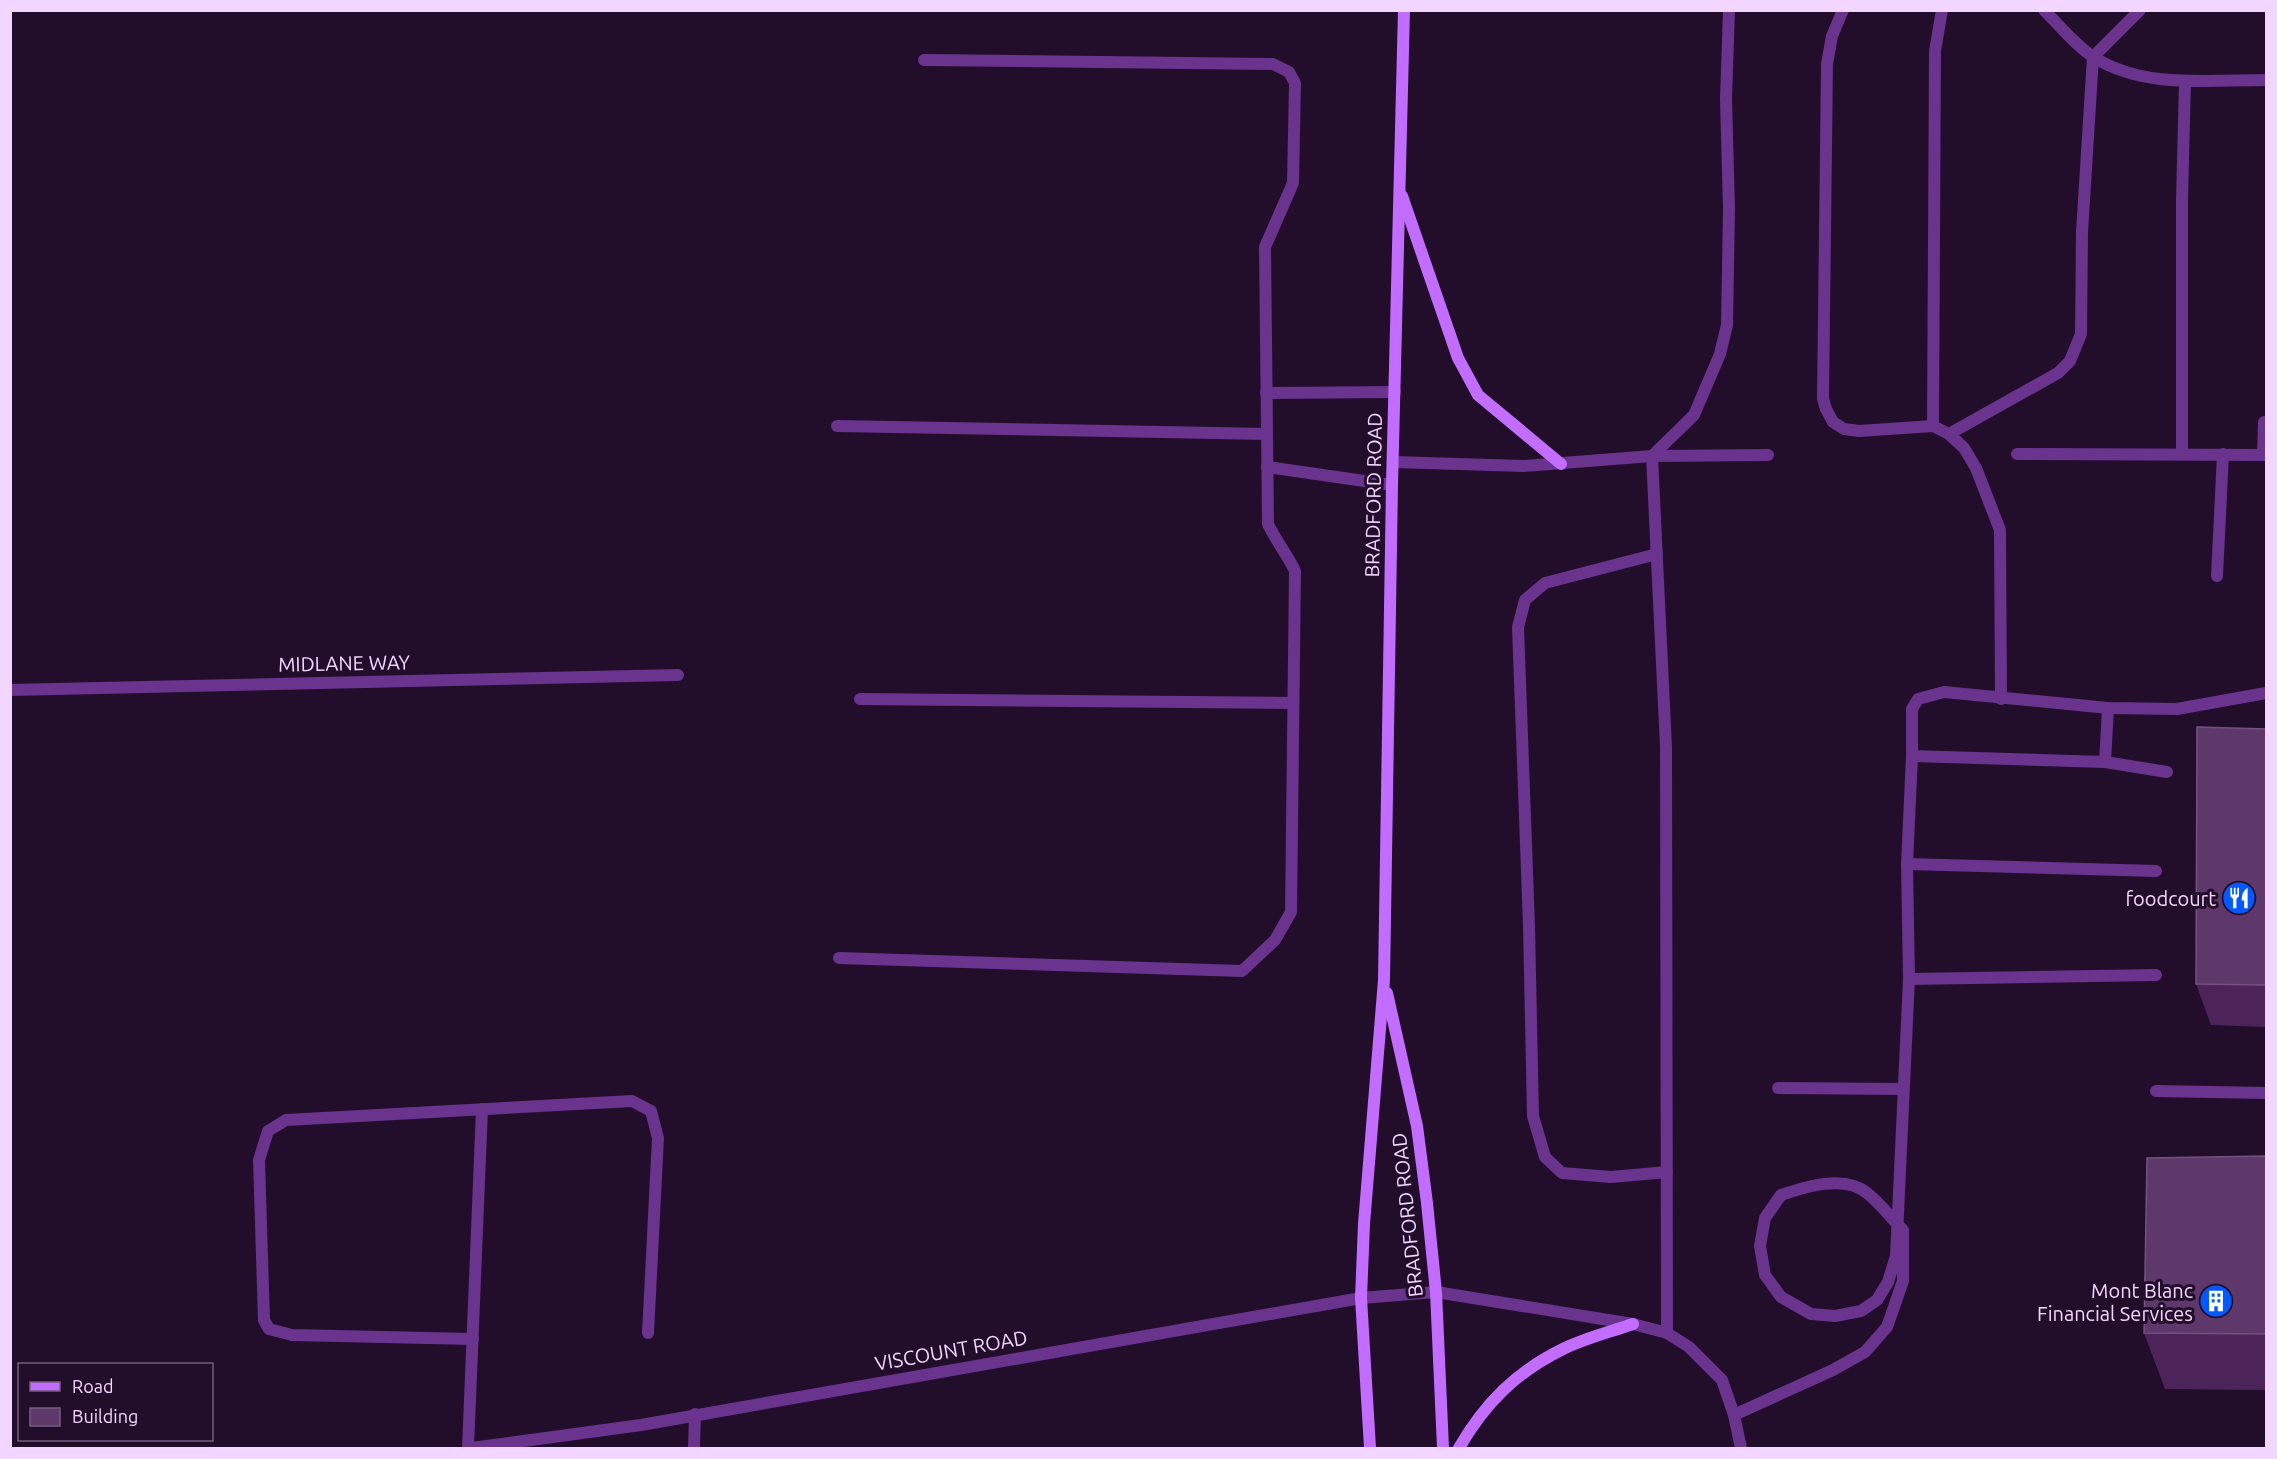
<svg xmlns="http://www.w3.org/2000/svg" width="2277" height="1459" font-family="Ubuntu,sans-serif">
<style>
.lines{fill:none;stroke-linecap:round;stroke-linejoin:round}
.lane{stroke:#69338e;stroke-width:12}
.street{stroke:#69338e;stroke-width:12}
.secondary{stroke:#c26dff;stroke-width:12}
.wall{fill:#4c2459}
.building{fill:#5e376b;stroke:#755082;stroke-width:1.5}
.labels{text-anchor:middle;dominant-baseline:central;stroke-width:6;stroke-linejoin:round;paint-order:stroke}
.street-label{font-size:20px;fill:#f2d6ff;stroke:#220d2a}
.poi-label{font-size:20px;fill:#f2d6ff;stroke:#220d2a;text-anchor:end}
</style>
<rect width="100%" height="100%" fill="#220d2a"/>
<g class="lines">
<g class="lane">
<path d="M1843 10 1832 36 1827 64 1823 399 1826 409 1833 422 1844 429 1859 431 1933 426 1949 434 1964 448 1976 468 2000 530 2001 699"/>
<path d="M2044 10C2060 26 2076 46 2095 58 2145 89 2210 80 2266 80"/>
<path d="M1266 393 1395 392"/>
<path d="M837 426 1267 434"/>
<path d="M1933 426 1935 51 1942 10"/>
<path d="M1949 434 2058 373 2070 361 2081 334 2082 232 2093 57 2140 10"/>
<path d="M2017 454 2266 455"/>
<path d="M2182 454V200L2185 81"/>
<path d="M2263 455 2264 422"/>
<path d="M1393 462 1524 466 1652 456 1694 415 1720 354 1727 325 1729 209 1726 99 1729 10"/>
<path d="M1267 467 1392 485"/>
<path d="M1657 554 1545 583 1525 600 1518 627 1529 926 1533 1116 1545 1157 1562 1173 1611 1177 1667 1172"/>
<path d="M2217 576 2223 454"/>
<path d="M860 699 1293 703"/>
<path d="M1912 756 2105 762 2167 772"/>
<path d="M2105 762 2108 708"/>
<path d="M1907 864 2156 871"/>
<path d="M839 958 1242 971 1275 940 1291 912 1295 571C1287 554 1276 541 1268 524L1265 247 1293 183 1295 83 1289 72 1273 64 924 60"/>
<path d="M1909 979 2156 975"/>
<path d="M1778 1088 1903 1089"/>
<path d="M2156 1091 2266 1093"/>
<path d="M1667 1333 1666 747 1652 456 1768 455"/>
<path d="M473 1339 292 1335 269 1329 264 1320 259 1160 268 1131 286 1120 632 1101 651 1111 658 1138 648 1333"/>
<path d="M1734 1415 1833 1370 1865 1352 1887 1327 1903 1281V1230C1891 1218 1880 1203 1867 1193 1844 1174 1805 1187 1781 1195L1765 1218 1760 1246 1765 1275 1781 1297 1811 1314 1835 1316 1861 1311 1877 1300 1888 1282 1896 1256 1909 979 1907 864 1912 756V709L1918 699 1944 692 2108 708 2177 709 2266 693"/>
<path d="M468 1448 482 1109"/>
<path d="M694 1448 695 1414"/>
</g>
<g class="street">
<path d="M10 690 678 675"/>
<path d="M472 1448 641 1425 1361 1298 1436 1292 1633 1324 1667 1333 1689 1347 1722 1380 1734 1415 1741 1448"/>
</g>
<g class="secondary">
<path d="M1402 196 1458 358 1478 395 1561 464"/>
<path d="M1387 993 1417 1126 1427 1203 1436 1292 1443 1448"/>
<path d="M1370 1448 1361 1298 1364 1224 1384 980 1392 485 1404 10"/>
<path d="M1459 1448C1485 1403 1516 1372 1563 1349 1585 1338 1610 1332 1633 1324"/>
</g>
</g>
<g class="wall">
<path d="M2266 729V1027L2211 1025 2196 984Z"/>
<path d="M2266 1156V1390L2165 1389 2144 1333Z"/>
</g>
<g class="building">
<path d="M2197 727 2266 729V985L2196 984Z"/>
<path d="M2266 1156V1334L2144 1333 2147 1158Z"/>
</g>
<defs>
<g id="restaurant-disc" transform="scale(1.725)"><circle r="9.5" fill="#0259ff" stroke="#220d2a"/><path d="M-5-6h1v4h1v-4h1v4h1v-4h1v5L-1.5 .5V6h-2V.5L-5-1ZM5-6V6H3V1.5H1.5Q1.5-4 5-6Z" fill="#fff"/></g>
<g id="building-disc" transform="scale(1.725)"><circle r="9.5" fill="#0259ff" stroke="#220d2a"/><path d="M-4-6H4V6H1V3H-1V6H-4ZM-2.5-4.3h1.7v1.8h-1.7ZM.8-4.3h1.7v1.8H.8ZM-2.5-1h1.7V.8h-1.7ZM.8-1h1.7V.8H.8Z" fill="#fff"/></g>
</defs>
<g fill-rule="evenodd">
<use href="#restaurant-disc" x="2239" y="898"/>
<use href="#building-disc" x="2216" y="1301"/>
</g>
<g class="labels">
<g class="street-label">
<text transform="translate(1373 495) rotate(-89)">BRADFORD ROAD</text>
<text transform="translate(344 663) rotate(-1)">MIDLANE WAY</text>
<text transform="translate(1407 1215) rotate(-96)">BRADFORD ROAD</text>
<text transform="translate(951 1350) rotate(-10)">VISCOUNT ROAD</text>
</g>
<g class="poi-label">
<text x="2216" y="898">foodcourt</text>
<text x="2193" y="1290">Mont Blanc<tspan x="2193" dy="23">Financial Services</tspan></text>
</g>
</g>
<rect width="2277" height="1459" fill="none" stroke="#f2d6ff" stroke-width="24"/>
<rect x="18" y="1363" width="195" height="78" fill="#220d2a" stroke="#755d7f" stroke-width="1.5"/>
<rect x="30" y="1382" width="30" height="9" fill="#c26dff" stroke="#755d7f" stroke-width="1.5"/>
<text x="72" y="1393" font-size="18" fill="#f2d6ff">Road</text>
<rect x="30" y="1408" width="30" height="18" fill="#5e376b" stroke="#755d7f" stroke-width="1.5"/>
<text x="72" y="1423" font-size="18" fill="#f2d6ff">Building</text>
</svg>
